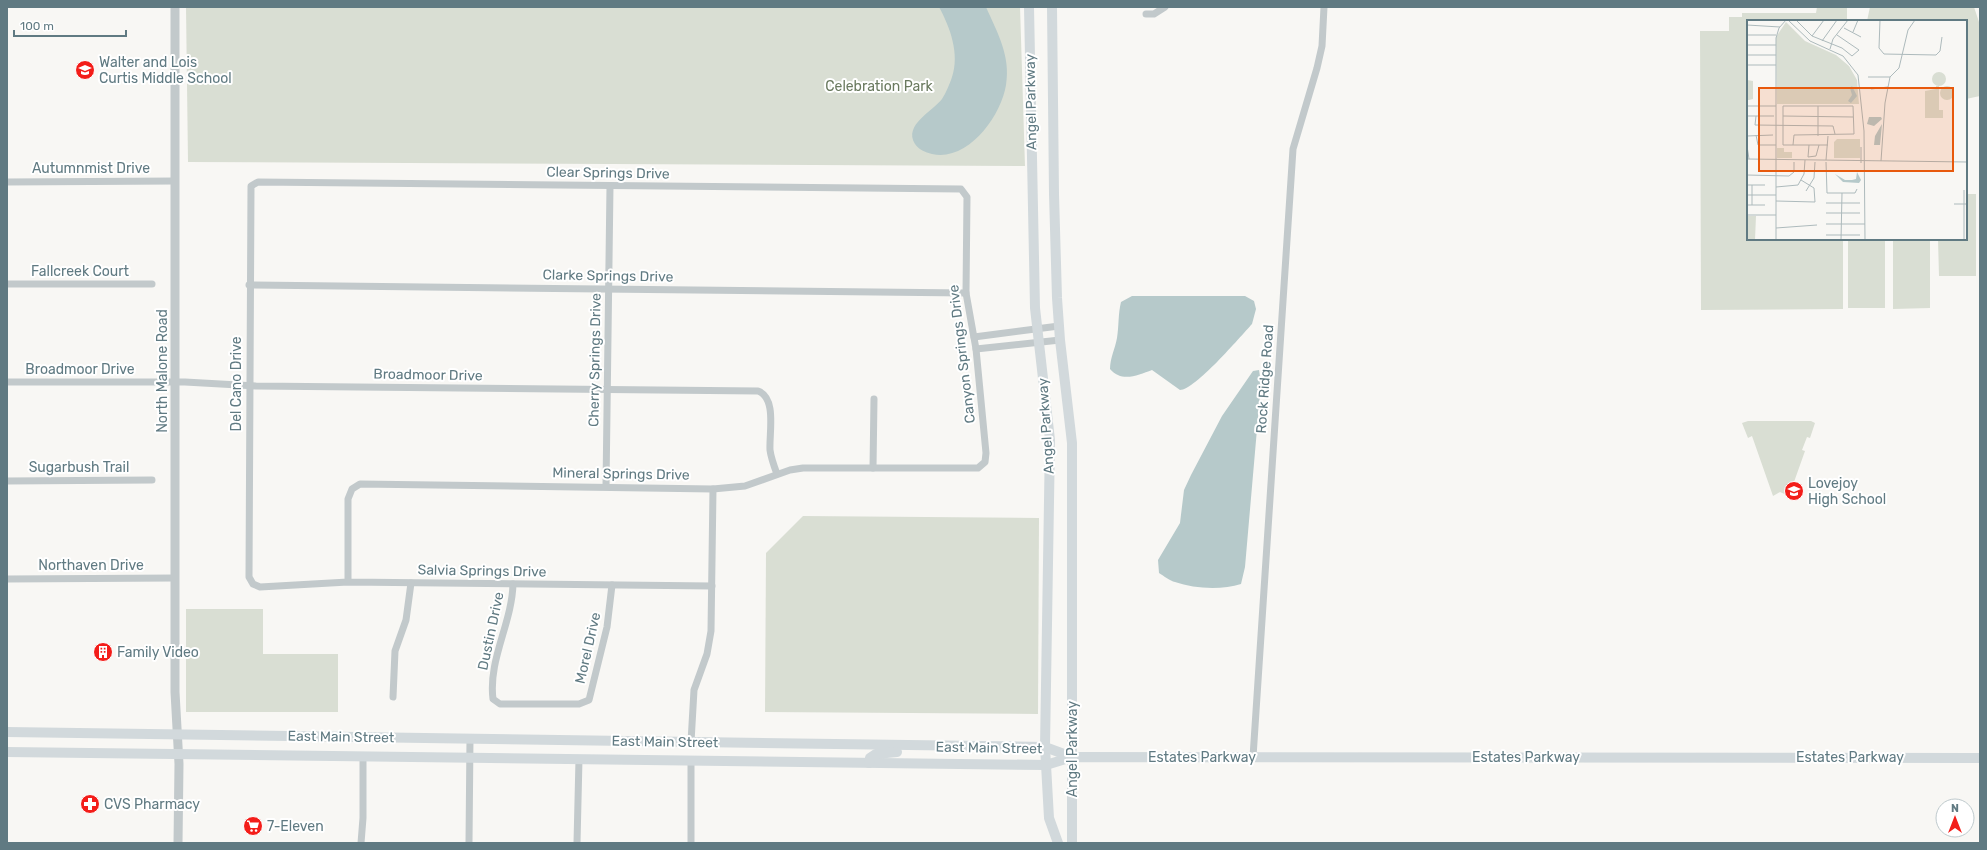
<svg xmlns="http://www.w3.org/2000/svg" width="1987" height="850" font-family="Rubik,sans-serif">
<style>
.green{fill:#d9ded3}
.water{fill:#b6c9ca}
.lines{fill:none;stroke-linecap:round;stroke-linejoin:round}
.minor{stroke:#c2c9cb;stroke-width:7}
.tertiary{stroke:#c2c9cb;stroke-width:9}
.secondary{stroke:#d2d9dc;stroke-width:10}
.labels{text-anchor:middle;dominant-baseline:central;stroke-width:4;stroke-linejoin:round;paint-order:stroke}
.poi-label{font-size:14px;fill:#607a82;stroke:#fff;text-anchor:start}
.park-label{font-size:14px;fill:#6a7a5f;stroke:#fff}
.street-label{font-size:14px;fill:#607a82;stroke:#fff}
.inset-road{fill:none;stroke:#adbabc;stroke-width:1}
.view{fill:#e8590c;fill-opacity:0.15;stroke:#e8590c;stroke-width:2}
.inset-edge{fill:none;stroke:#607a82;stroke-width:2}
</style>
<rect width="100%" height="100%" fill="#f8f7f4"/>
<g class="green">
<path d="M186 7H1020L1025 166 188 162Z"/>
<path d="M1817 7H1847V21H1748V239H1843V309L1701 310 1700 31H1729V17H1742V13H1816Z"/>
<path d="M1870 7H1974L1980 25V96L1966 99V21H1867Z"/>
<path d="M1966 194H1976V276H1939L1938 239H1966Z"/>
<rect x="1848" y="239" width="37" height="69"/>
<path d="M1893 239H1930V308L1893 309Z"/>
<path d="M1748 421H1811L1815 423 1810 438 1807 437 1802 450 1805 451 1789 496 1780 492 1773 496 1752 436 1748 438 1742 423Z"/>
<path d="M803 516 1039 518 1038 714 765 712 766 553Z"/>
<path d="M186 609H263V654H338V712H186Z"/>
</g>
<g class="water">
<path d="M939 7H986C997 32 1011 56 1006 85 1001 116 968 162 932 154 925 152 919 150 915 144 903 125 933 111 942 99 946 93 950 83 952 77 960 54 950 27 939 7Z"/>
<path d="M1132 296H1245L1254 301 1256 309 1252 324C1240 337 1195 390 1180 390L1152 370C1138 375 1122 383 1110 369 1110 358 1115 349 1117 338 1119 326 1118 314 1121 302Z"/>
<path d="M1259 370 1261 383 1245 567 1241 584C1222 590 1195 589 1175 582 1170 581 1164 576 1159 573L1158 560 1180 523 1184 490 1191 475 1222 416 1253 371Z"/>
</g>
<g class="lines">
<g class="minor">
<path d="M1146 14H1154L1165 7"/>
<path d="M7 182 175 181"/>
<path d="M7 284H152"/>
<path d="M249 285 966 293"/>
<path d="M974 337 1059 326"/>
<path d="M976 349 1060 340"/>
<path d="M7 382H185L256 386 758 391C777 398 769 433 770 450 771 458 774 466 777 474"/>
<path d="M873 468 874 399"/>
<path d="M7 481 152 480"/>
<path d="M606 486 610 186"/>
<path d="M7 579 175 578"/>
<path d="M348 582V499L352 489 360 484 713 489 745 486 790 470 803 468H978L985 462 986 453 976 349 966 293 967 197 961 189 258 182 251 186 249 577 253 584 260 587 348 582 712 586"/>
<path d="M513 584C512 623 488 660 493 699L500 704H579L589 700 607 627 612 585"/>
<path d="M393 697 395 651 406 620 411 583"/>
<path d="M691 742 694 690 707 654 711 631 713 489"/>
<path d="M1253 757 1293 149 1317 68 1322 46 1324 7"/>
<path d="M361 843 363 818V758"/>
<path d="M469 843 470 738"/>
<path d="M577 843 579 759"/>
<path d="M691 843V760"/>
</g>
<path class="tertiary" d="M175 7V692L179 764 178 843"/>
<g class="secondary">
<path d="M1029 7 1035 308 1050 440 1045 747 1049 818 1058 843"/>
<path d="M1052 7 1054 194 1057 298 1060 340 1072 443V843"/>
<path d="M7 732 1045 747 1072 757"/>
<path d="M7 752 1046 765 1072 757 1980 758"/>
<path d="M869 763 870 758 876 754 897 752"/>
</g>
</g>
<defs>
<g id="school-disc" transform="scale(1)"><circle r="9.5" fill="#f31d19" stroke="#fff"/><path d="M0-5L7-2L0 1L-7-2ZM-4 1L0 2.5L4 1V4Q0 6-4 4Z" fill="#fff"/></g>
<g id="building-disc" transform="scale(1)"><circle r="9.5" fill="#f31d19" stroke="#fff"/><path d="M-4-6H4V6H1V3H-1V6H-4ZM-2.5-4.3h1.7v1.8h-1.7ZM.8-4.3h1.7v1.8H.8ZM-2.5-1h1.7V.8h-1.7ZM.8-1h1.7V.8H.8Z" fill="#fff"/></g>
<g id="pharmacy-disc" transform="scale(1)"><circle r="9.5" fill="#f31d19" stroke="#fff"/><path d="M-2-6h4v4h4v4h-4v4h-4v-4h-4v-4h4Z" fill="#fff"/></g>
<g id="supermarket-disc" transform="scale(1)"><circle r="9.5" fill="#f31d19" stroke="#fff"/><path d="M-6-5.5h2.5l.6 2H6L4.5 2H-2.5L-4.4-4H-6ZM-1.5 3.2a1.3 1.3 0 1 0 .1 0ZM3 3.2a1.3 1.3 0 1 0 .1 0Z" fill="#fff"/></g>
</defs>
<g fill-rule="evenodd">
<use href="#school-disc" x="85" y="70"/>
<use href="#school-disc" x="1794" y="491"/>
<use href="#building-disc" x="103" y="652"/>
<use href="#pharmacy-disc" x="90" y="804"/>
<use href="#supermarket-disc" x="253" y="826"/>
</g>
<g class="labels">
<g class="poi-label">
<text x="99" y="62">Walter and Lois<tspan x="99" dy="16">Curtis Middle School</tspan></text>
<text x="1808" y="483">Lovejoy<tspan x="1808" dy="16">High School</tspan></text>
<text x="117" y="652">Family Video</text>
<text x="104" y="804">CVS Pharmacy</text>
<text x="267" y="826">7-Eleven</text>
</g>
<g class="park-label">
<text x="879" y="86">Celebration Park</text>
</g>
<g class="street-label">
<text transform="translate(1031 102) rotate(-91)">Angel Parkway</text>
<text x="91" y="168">Autumnmist Drive</text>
<text transform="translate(608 173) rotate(1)">Clear Springs Drive</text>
<text x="80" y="271">Fallcreek Court</text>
<text transform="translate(608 276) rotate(1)">Clarke Springs Drive</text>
<text transform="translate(962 354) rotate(-97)">Canyon Springs Drive</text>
<text transform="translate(595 360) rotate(-89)">Cherry Springs Drive</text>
<text x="80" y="369">Broadmoor Drive</text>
<text transform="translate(162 371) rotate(-90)">North Malone Road</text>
<text transform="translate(428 375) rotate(1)">Broadmoor Drive</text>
<text transform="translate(1265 379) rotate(-86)">Rock Ridge Road</text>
<text transform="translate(236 384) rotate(-90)">Del Cano Drive</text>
<text transform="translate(1046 426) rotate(-94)">Angel Parkway</text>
<text x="79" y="467">Sugarbush Trail</text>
<text transform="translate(621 474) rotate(1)">Mineral Springs Drive</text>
<text x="91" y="565">Northaven Drive</text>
<text transform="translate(482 571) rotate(1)">Salvia Springs Drive</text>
<text transform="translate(491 631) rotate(-78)">Dustin Drive</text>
<text transform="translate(588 648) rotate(-77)">Morel Drive</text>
<text transform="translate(341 737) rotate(1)">East Main Street</text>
<text transform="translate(665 742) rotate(1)">East Main Street</text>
<text transform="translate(989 748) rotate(1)">East Main Street</text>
<text transform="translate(1072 749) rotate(-90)">Angel Parkway</text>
<text x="1202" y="757">Estates Parkway</text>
<text x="1526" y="757">Estates Parkway</text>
<text x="1850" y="757">Estates Parkway</text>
</g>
</g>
<g transform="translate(1747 20)">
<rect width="220" height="220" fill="#f8f7f4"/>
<path d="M39 2 58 21 89 35 102 46 110 60 112 84H30L29 17ZM185 59a7 7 0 1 1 14 0a7 7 0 1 1-14 0ZM0 60 6 61V79L2 80H0ZM189 66H192V90H196V98H178V71L189 69ZM193 73a7 7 0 1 1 14 0a7 7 0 1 1-14 0ZM90 119H113V138H87V122ZM30 128H37V132H45V138H30ZM0 196H9L8 220H0Z" fill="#d9ded3"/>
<path d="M105 66 110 76 104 83 101 81 105 75 103 68ZM122 97H134L135 99 127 106 120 104ZM135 104 133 125H127L128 116ZM110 152 114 160 112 163 96 162 88 154 98 160H105L109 159Z" fill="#b6c9ca"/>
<path class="inset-road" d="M41 0 63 21 96 36 111 55 117 111 118 220M49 0 65 16 95 28 105 36 112 30 90 15M133 0 132 28 137 34 189 35 193 31 195 17M0 5 33 7M97 8 114 17M106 12 111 0M0 15H29M65 16 77 0M75 21 90 0M0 25H29M83 29 86 19 101 0M0 35H29M0 45H29M121 57H143M124 69 141 67M0 86H29M0 96H27M9 96 8 105 86 106 88 114M36 96 106 97M9 115 11 125H29M0 116 26 115M71 116V86M46 125 47 115 107 114 106 86H36V125H81M62 125 61 137 69 136 72 125M0 126 2 139M0 139 220 142M79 140 81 116M134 141 138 83 143 57 152 48 161 10 168 0M79 142 80 173H108L110 169M114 143V127M0 155 42 156 47 152V142M0 165H18M29 167 51 165 57 154 58 140M59 171 67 158 68 142M0 175H29M29 181 68 182 67 168 54 160M79 183H113M207 184H220M0 185H18M5 185V165M79 193H113M0 195H29M79 204H118M29 208 70 205M79 215H113M29 220V18L32 8 39 0M94 220 95 173M217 220V170"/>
<path class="view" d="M12 68H206V151H12Z"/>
<rect width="220" height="220" class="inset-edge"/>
</g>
<rect width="1987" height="850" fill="none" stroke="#607a82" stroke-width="16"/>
<g transform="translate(1955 818)"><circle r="19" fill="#ffffff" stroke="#bfcacd"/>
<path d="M0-3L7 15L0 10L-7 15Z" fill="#f31d19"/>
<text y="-6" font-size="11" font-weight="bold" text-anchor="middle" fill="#607a82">N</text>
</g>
<path d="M14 30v6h112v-6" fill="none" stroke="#607a82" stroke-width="2"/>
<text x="20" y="30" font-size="12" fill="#607a82" stroke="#ffffff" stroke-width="3" paint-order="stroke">100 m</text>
</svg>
